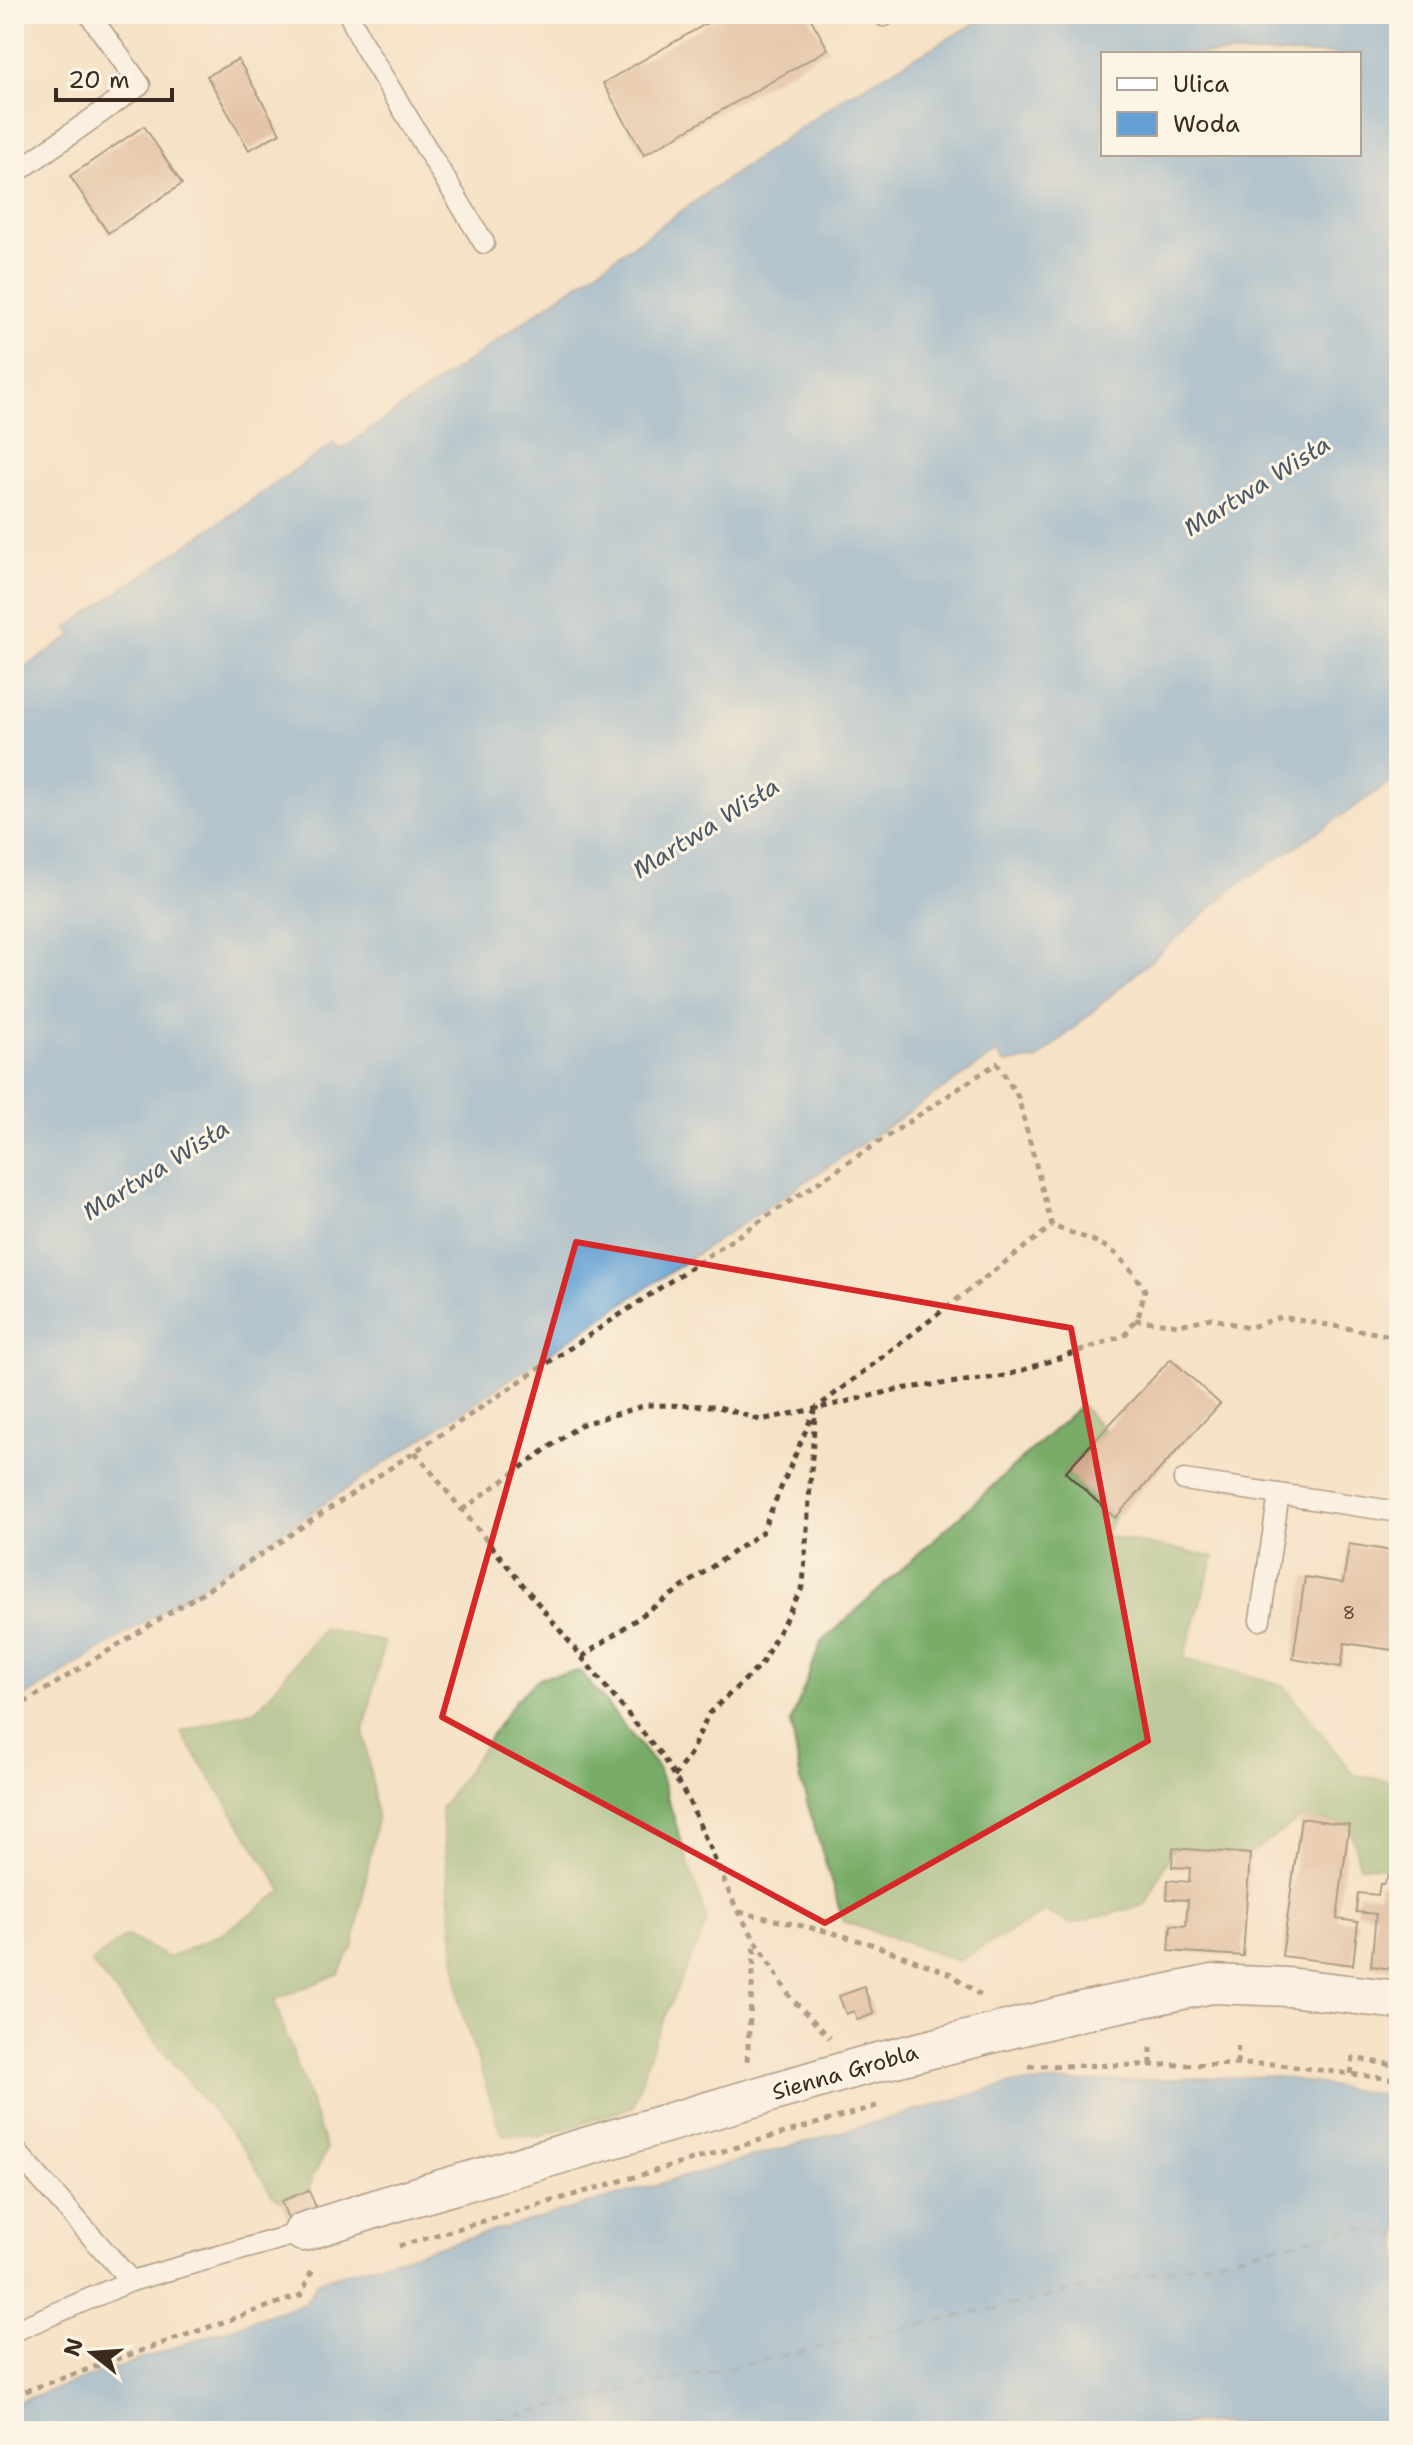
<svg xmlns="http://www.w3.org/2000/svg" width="1413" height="2445" font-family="'Shantell Sans',sans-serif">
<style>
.forest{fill:#78ac67;stroke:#5a6b42;stroke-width:2}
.water{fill:#64a0d4;stroke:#506579;stroke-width:2;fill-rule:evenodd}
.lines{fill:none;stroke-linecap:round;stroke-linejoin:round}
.ferry{stroke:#4b5967;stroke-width:2;stroke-dasharray:10 8;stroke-linecap:butt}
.building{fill:#cfa386}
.lane-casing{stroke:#574637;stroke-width:23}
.street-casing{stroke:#574637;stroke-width:41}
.path{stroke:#574637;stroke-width:5;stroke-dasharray:6 6;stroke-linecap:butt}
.lane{stroke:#fff;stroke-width:20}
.street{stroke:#fff;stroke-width:38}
.marked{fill:none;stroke:#d62828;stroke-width:6;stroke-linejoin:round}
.labels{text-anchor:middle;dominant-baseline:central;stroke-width:6;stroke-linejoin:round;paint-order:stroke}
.number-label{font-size:18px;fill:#604838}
.street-label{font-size:22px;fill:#3b2a1e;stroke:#fcf5e5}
.water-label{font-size:24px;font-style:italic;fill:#4b5967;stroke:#fcf5e5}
</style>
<rect width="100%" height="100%" fill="#fcf5e5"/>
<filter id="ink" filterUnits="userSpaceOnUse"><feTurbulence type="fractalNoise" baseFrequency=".0125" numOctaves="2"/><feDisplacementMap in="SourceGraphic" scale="16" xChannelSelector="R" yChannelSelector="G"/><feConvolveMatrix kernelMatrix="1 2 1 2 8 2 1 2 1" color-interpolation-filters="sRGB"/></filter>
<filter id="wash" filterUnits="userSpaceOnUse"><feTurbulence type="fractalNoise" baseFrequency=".006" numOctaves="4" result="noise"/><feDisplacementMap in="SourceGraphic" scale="32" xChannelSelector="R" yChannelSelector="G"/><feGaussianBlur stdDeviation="1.8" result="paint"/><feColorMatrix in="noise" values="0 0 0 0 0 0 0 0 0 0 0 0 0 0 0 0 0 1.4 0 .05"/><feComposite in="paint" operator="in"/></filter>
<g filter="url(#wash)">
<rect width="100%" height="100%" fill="#f5e2c6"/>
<g class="forest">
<path d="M1081 1405 1104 1430 1065 1472 1114 1518 1106 1536 1214 1557 1184 1658 1284 1685 1354 1775 1399 1782V1867L1360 1866 1349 1825 1301 1818 1250 1854 1173 1848 1146 1905 1070 1924 1046 1912 958 1961 843 1921 801 1782 791 1722 821 1643Z"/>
<path d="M323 1628 384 1642 364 1731 377 1817 354 1945 338 1974 274 2000 327 2150 311 2180 309 2190 281 2201 272 2195 246 2152 91 1962 127 1936 169 1958 226 1931 283 1891 181 1732 258 1709Z"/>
<path d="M580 1671 658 1768 707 1922 656 2036 633 2107 539 2137 502 2134 460 2007 441 1808 516 1700 541 1677Z"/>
</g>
<g class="water">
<path d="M992 14H1399V777L1235 887 1037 1060 1004 1063 997 1053 212 1579 14 1704V675L73 635 67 628 334 443 341 450 841 99ZM1103 54H1359V154H1103Z"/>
<path d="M1273 2076 1399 2098V2430L1373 2427 1204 2423 1087 2431H14V2403L306 2302 317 2281 1010 2084Z"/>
</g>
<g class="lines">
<path class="ferry" d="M445 2431 1356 2228 1399 2236"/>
</g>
<g id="blocks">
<g class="building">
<path d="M723 14H808L828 49 644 155 603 83Z"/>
<path d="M238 59 280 133 249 150 207 76Z"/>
<path d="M144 126 182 184 108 233 70 176Z"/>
<path d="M1171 1359 1220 1404 1115 1518 1065 1472Z"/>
<path d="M1349 1544 1399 1552V1651L1345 1643 1341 1667 1293 1659 1305 1577 1343 1583Z"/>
<path d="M1301 1818 1349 1825 1337 1919 1358 1922 1353 1965 1282 1956Z"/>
<path d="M1173 1848 1250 1854 1243 1956 1169 1951 1171 1925 1186 1926 1188 1900 1167 1899 1168 1880 1189 1882 1190 1868 1172 1867Z"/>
<path d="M1399 1872V1970L1371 1966 1376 1914 1356 1912 1358 1893 1378 1895 1380 1884H1384L1389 1874Z"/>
<path d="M864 1987 874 2014 857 2020 854 2011 846 2014 839 1996Z"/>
<path d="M309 2190 317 2210 289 2221 281 2201Z"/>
</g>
</g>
</g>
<g filter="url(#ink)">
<use href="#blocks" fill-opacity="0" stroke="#574637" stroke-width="2"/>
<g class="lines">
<g class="lane-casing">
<g id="lane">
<path d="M349 14 363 44 484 243"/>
<path d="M883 14 884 16"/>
<path d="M14 174 140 85 89 14"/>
<path d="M1184 1480 1399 1512"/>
<path d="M1260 1620 1279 1494"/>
<path d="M14 2149 131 2281"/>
<path d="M14 2331 131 2281 303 2232"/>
</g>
</g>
<g class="street-casing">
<path id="street" d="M303 2232 397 2202 859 2067 1086 2010 1212 1984 1288 1987 1399 2000"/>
</g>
<g class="path">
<path d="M1135 1320 1179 1325 1211 1318 1248 1328 1281 1317 1399 1337"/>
<path d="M415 1452 662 1756 688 1799 738 1912 791 1998 830 2038"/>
<path d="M462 1510 580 1425 646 1405 716 1406 760 1420 815 1409 1052 1226"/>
<path d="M582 1657 762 1532 815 1409 900 1389 1005 1376 1086 1349 1125 1335 1139 1314 1145 1290C1114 1242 1102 1244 1052 1226"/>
<path d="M14 1709 215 1585 997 1063 1018 1097 1052 1226"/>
<path d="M674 1777 690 1754 709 1713 761 1665 803 1586 815 1414"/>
<path d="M739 1912 830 1932 874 1945 951 1974 984 1998"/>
<path d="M747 2061 755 1943"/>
<path d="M1237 2064 1238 2043"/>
<path d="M1151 2065V2045"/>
<path d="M1029 2066 1272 2064 1399 2080"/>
<path d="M1351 2074 1353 2058 1399 2066"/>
<path d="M399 2246 880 2105"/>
<path d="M14 2395 301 2295 312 2271 316 2270"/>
</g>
<use href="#lane" class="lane"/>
<use href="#street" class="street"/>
</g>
</g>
<path d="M0 0H1413V2445H0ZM576 1242 1071 1328 1148 1741 825 1923 442 1717Z" fill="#f5e2c6" fill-opacity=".55" fill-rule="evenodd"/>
<path class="marked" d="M576 1242 1071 1328 1148 1741 825 1923 442 1717Z"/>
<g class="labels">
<g class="number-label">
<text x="1349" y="1613">8</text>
</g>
<g class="street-label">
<text transform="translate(845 2072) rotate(-16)">Sienna Grobla</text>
</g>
<g class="water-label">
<text transform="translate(1257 486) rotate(-32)">Martwa Wisła</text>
<text transform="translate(706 828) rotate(-32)">Martwa Wisła</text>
<text transform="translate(156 1170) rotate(-32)">Martwa Wisła</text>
</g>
</g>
<rect width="1413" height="2445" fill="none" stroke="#fcf5e5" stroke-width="48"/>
<rect x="1101" y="52" width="260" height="104" fill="#fcf5e5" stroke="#afa495" stroke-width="2"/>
<rect x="1117" y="78" width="40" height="12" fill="#ffffff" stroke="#afa495" stroke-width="2"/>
<text x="1173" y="92" font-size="24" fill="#3b2a1e">Ulica</text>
<rect x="1117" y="112" width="40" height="24" fill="#64a0d4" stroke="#afa495" stroke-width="2"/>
<text x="1173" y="132" font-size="24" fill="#3b2a1e">Woda</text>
<g transform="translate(92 2353) rotate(287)" stroke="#fcf5e5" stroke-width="6" paint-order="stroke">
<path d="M0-6L14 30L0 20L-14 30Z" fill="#3b2a1e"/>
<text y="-12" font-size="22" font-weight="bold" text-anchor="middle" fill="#3b2a1e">N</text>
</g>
<path d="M56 88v12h116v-12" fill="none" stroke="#3b2a1e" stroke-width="4"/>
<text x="68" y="88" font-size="24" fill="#3b2a1e" stroke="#fcf5e5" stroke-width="6" paint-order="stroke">20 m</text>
</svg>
